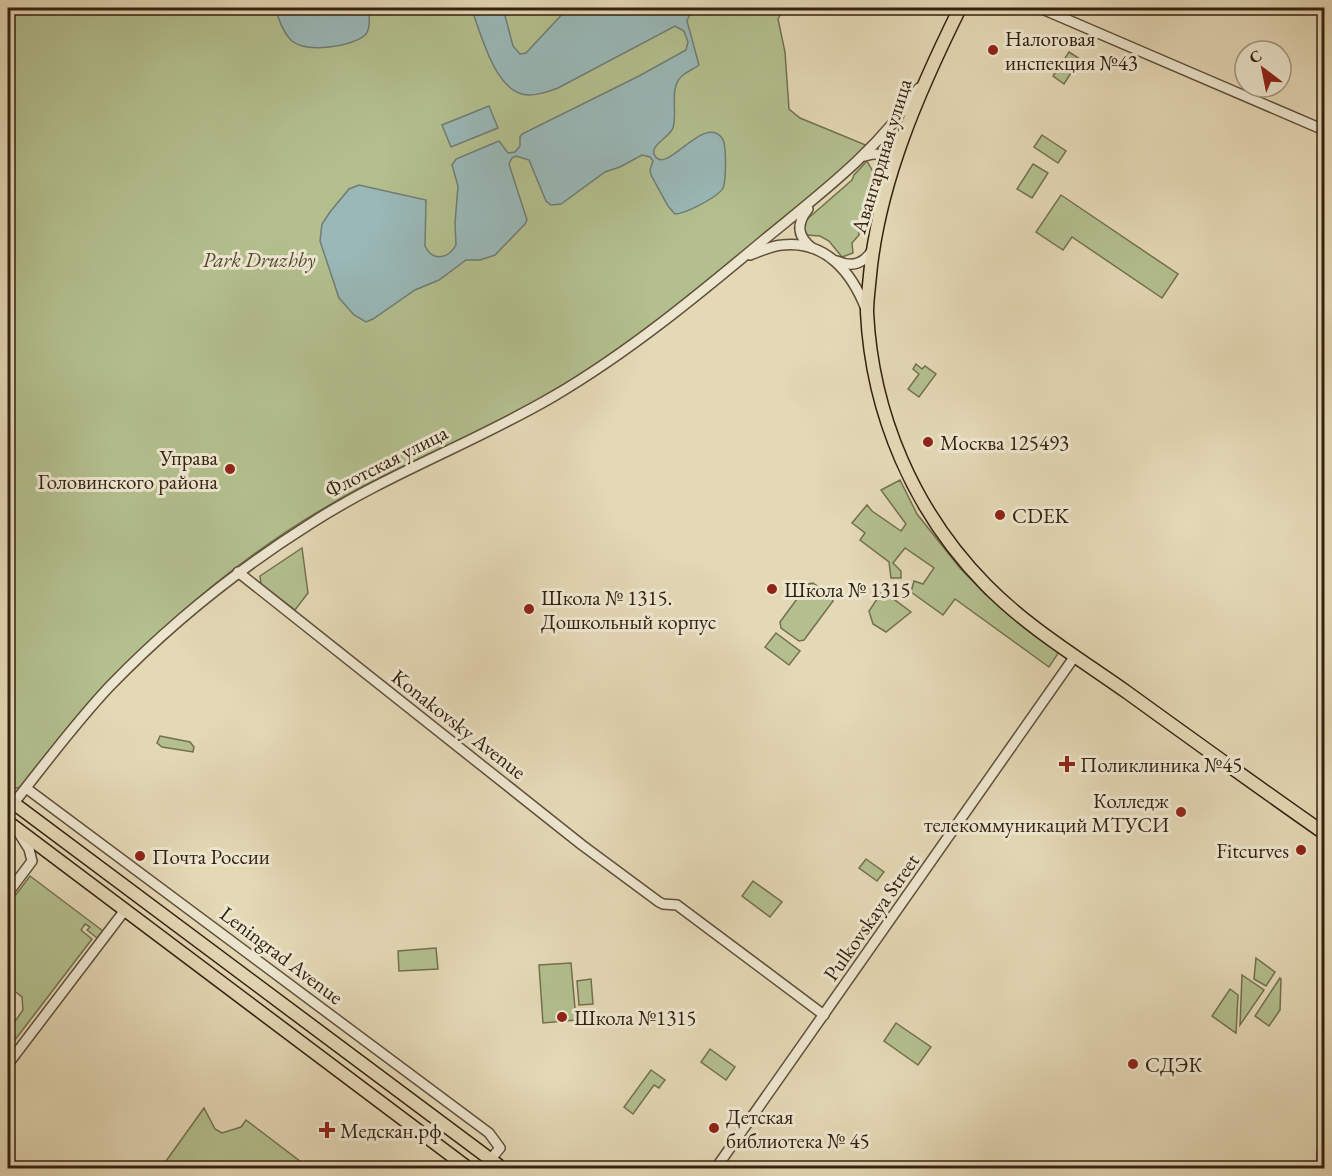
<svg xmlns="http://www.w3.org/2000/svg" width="1332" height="1176" font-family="'EB Garamond',serif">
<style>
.green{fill:#b3bf8e;stroke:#737050;stroke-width:1.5}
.water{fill:#99b8b7;stroke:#707c75;stroke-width:1.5}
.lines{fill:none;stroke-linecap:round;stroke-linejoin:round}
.minor-casing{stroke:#5f4f3a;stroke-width:12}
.major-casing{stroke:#332111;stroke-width:15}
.minor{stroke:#ede6cf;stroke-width:9}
.major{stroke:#e4d8b5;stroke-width:12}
.poi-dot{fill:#8f2418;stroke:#ede6cf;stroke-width:2}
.labels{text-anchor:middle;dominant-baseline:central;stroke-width:6;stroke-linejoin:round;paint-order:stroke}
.poi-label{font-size:21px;fill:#332111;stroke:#ede6cf;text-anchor:start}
.street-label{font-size:21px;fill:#332111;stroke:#ede6cf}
.park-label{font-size:21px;font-style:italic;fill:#534830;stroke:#ede6cf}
</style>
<rect width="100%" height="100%" fill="#e4d8b5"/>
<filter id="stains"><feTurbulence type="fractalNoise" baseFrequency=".00333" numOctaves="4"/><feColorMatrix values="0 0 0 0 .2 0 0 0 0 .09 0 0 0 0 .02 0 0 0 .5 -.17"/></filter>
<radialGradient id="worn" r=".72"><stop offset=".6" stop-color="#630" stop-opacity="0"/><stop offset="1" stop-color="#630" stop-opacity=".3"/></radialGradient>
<g class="green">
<path d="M8 8H784L778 19 785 52 789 109 800 118 868 146C854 159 840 174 826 187 795 214 762 238 730 264 674 308 618 353 557 390 494 428 425 454 360 488 229 557 113 664 25 782L21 787 16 788 8 786Z"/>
<path d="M1069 52 1080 59 1064 84 1053 76Z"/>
<path d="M1042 135 1066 151 1058 163 1034 147Z"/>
<path d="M867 161 877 179 879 194 871 222 859 230V235L852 243 853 253 842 257 829 241 820 236 806 235 804 230 805 221 852 180 854 175Z"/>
<path d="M1033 164 1048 173 1032 198 1017 189Z"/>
<path d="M1061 195 1178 274 1162 298 1072 237 1063 250 1036 232Z"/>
<path d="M916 364 922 369 925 366 936 374 919 397 908 389 919 374 913 369Z"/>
<path d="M900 480 917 514 960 568 985 594 1059 652 1049 667 955 599 943 615 911 592 914 581 923 584 934 568 905 548 893 563 901 571V578H891L889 562 860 540 865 533 852 523 867 505 872 511 901 531 906 524 881 490Z"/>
<path d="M302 548 308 593 295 610 261 584 260 576Z"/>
<path d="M813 583 832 596 833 601 804 640 799 641 781 628 780 622 808 584Z"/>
<path d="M883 590 894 592 895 600 911 612 886 632 873 624 869 611Z"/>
<path d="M776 633 800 651 789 665 765 647Z"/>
<path d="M160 736 190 742 194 747 193 752 162 747 157 743Z"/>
<path d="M866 859 884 872 877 881 859 868Z"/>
<path d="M30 876 103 931 97 938 87 930 90 927 85 924 81 930 92 939 8 1049V1031L23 1010 22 997 13 990 8 998V905Z"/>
<path d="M753 881 782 902 770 917 742 896Z"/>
<path d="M436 948 438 969 399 971 398 951Z"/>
<path d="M1256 958 1275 972 1266 986 1254 979Z"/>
<path d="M571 963 576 1020 543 1023 539 965Z"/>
<path d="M1242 975 1264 990 1240 1025Z"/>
<path d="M1280 978 1281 979 1280 1010 1269 1026 1255 1016Z"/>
<path d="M591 979 593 1004 579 1005 577 981Z"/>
<path d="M1230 989 1238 995 1236 1033 1212 1016Z"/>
<path d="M896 1023 931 1047 918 1065 884 1041Z"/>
<path d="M710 1049 735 1067 726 1080 701 1062Z"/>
<path d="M651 1070 665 1080 659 1088 654 1085 633 1114 624 1107Z"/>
<path d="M204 1108 215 1129 222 1133 241 1127 246 1120 309 1168H161Z"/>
</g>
<g class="water">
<path d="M275 8H369C369 16 371 29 365 35 352 47 306 53 292 41 283 33 279 19 275 8Z"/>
<path d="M471 8H503L513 46 520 54 526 53 568 8H700L689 16 687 21 699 65C694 69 688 71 683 75 668 87 678 111 673 128 670 137 648 146 655 156 667 175 703 114 722 138 727 144 726 181 723 188 718 197 685 214 675 214L668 206 651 175 650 170 653 161 650 157 642 155 620 167 605 172 561 204 551 205 546 201 529 160 516 156 512 158 509 164 527 220 525 224 495 255 480 260H466L439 280 415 290 373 319 366 322 354 315 339 298 320 241 322 224 330 212 349 189 359 185 426 200 425 246C433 262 448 259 456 245L455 223 458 186 452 165 456 159 499 141 508 153 515 152 520 146V137L522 134 639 76 686 50 688 42 684 31 675 26 558 88C547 92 533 97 522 94 493 86 481 32 471 8Z"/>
<path d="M489 106 498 128 451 147 442 125Z"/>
</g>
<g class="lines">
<g class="minor-casing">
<g id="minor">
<path d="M1040 8 1324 130"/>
<path d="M865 156C880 150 889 158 892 173"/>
<path d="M808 209C796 224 797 236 812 248"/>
<path d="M750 255C761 251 771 246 782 245 826 240 852 273 866 309"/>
<path d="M837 261C852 268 865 263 873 249"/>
<path d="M238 572 582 845 659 902 663 904 677 905 824 1015"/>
<path d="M26 788 489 1133 500 1148 490 1160"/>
<path d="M13 804C45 764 75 723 110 686 170 624 237 570 310 524 387 474 474 443 554 396 629 352 698 295 765 239 821 193 879 150 919 88"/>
<path d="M8 893 32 861 29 849 19 833"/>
<path d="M8 1064 125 910"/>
<path d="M716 1168 1075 656"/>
</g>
</g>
<g class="major-casing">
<g id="major">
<path d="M960 8C919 91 879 181 870 275 869 287 867 300 867 312 872 414 914 512 986 585 1027 627 1080 659 1128 693 1193 740 1258 787 1324 833"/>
<path d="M8 799 502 1168"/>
<path d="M8 822 468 1168"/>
<path d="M1324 1152V1162"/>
</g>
</g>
<use href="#minor" class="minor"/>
<use href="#major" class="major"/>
</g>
<g class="poi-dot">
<circle cx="993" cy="50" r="6"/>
<circle cx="928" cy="442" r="6"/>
<circle cx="230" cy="469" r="6"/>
<circle cx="1000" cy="515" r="6"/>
<circle cx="772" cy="589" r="6"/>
<circle cx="529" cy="609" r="6"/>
<path d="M1064 755h6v6h6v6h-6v6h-6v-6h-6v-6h6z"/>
<circle cx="1181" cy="812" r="6"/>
<circle cx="1301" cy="850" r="6"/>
<circle cx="140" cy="856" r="6"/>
<circle cx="562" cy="1017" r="6"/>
<circle cx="1133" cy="1064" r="6"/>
<circle cx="714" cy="1128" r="6"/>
<path d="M324 1121h6v6h6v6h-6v6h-6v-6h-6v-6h6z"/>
</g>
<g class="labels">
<g class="poi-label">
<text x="1005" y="38">Налоговая<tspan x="1005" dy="24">инспекция №43</tspan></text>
<text x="940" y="442">Москва 125493</text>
<text x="218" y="457" text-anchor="end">Управа<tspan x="218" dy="24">Головинского района</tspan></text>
<text x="1012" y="515">CDEK</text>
<text x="784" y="589">Школа № 1315</text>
<text x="541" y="597">Школа № 1315.<tspan x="541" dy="24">Дошкольный корпус</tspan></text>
<text x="1080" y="764">Поликлиника №45</text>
<text x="1169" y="800" text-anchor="end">Колледж<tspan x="1169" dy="24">телекоммуникаций МТУСИ</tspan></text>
<text x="1289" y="850" text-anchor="end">Fitcurves</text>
<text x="152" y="856">Почта России</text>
<text x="574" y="1017">Школа №1315</text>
<text x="1145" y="1064">СДЭК</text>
<text x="726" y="1116">Детская<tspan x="726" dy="24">библиотека № 45</tspan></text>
<text x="340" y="1130">Медскан.рф</text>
</g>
<g class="street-label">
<text transform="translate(881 156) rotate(-73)">Авангардная улица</text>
<text transform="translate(386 461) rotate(-27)">Флотская улица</text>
<text transform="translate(459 724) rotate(38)">Konakovsky Avenue</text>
<text transform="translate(871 917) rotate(-55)">Pulkovskaya Street</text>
<text transform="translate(282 955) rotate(37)">Leningrad Avenue</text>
</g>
<g class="park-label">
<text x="259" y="259">Park Druzhby</text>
</g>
</g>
<rect width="1332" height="1176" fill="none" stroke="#e4d8b5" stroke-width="30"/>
<rect x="9" y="9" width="1314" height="1158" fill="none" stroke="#332111" stroke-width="3"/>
<rect x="15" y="15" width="1302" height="1146" fill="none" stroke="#332111" stroke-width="1.5"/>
<g transform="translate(1263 69) rotate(328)"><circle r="28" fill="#ede6cf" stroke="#a39783" stroke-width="1.5"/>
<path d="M0-4.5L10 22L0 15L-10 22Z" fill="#8f2418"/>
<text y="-9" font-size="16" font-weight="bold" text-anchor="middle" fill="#332111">С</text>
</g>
<rect width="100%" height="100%" filter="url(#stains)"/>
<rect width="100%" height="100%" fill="url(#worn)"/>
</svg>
